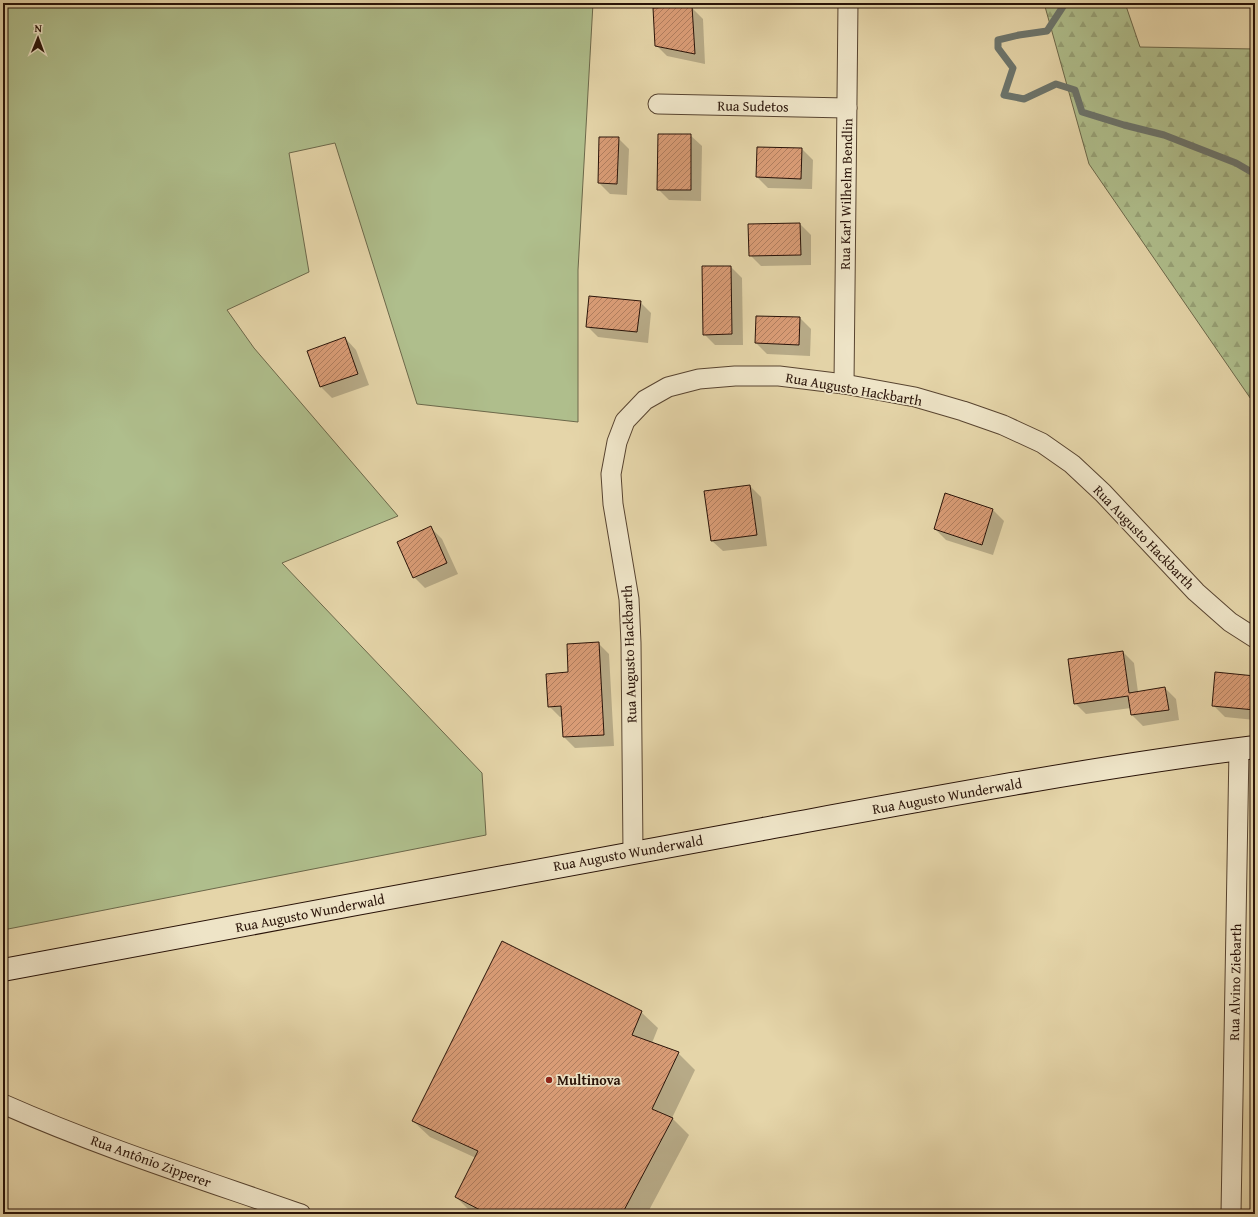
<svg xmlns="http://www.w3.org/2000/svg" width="1258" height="1217" font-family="'Gentium Book Plus',serif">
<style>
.grass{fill:#afbe8c;stroke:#6c684a}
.forest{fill:url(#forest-firs);stroke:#6c684a}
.shadow{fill:#0003}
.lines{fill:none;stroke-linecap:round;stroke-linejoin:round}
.stream{stroke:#6c756d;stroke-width:7}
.building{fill:url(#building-hatch);stroke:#291308}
.minor-casing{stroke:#584430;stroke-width:21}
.secondary-casing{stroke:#291308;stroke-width:24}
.minor{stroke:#eee4c7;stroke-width:19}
.secondary{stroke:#eee4c7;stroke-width:22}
.poi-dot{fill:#8f2418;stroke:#eee4c7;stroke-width:1.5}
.labels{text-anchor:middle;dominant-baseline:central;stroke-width:3.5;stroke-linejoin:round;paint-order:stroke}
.street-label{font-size:14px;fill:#291308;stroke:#eee4c7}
.poi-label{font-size:14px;font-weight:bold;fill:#291308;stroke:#eee4c7;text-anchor:start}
</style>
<defs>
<pattern id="forest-firs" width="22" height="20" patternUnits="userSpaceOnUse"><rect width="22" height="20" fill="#afbe8c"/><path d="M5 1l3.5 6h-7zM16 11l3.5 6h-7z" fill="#97a277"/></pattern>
<pattern id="building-hatch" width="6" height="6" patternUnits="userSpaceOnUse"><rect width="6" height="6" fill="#d99c76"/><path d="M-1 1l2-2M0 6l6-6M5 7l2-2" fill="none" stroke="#b07e5f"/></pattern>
</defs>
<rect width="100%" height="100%" fill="#e5d5a9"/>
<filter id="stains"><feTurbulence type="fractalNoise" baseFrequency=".005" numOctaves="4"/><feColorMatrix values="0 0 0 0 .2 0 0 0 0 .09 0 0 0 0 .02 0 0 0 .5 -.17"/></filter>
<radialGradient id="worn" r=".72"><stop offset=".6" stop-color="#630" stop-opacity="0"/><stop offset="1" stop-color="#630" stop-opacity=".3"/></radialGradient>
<path class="grass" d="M3 3H593L578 270V422L417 404 335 143 289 153 309 272 227 310 254 348 398 516 282 563 482 773 486 835 3 930Z"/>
<path class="forest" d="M1044 3H1125L1140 47 1255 49V405L1089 164Z"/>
<g class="shadow">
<path d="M692 8 703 19 705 64 667 56 656 45Z"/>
<path d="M690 135 702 146 701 201 669 200 658 189Z"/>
<path d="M618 138 629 149 627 195 610 194 599 183Z"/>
<path d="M758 148 802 149 813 160 812 189 768 188 757 177Z"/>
<path d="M800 224 811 235V265L761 266 750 255Z"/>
<path d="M731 267 742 278 743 345H715L704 334Z"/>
<path d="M640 302 651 313 648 343 598 337 587 326Z"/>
<path d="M800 318 811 329 810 356 767 354 756 343Z"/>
<path d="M345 338 356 350 369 385 332 398 321 387 308 352Z"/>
<path d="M750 486 761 497 767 546 723 551 711 540Z"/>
<path d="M946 495 993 510 1004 521 993 555 946 540 935 529Z"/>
<path d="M431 528 442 539 458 574 425 588 414 577Z"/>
<path d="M598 643 609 654 614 746 575 748 564 737 563 717H560L549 706 569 673Z"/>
<path d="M1123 652 1134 663 1138 692 1165 688 1176 699 1179 720 1143 726 1132 715 1131 708 1086 714 1075 703Z"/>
<path d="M1255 677V720L1225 717 1214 706Z"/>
<path d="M641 1012 658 1028 652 1043 678 1053 695 1070 672 1118 689 1135 647 1214 472 1213 456 1197 476 1158 430 1137 413 1121Z"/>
</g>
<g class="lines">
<path class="stream" d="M1063 3 1064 5 1047 31 1019 35 998 40V48L1013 68 1004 95 1024 99 1056 84 1075 90 1082 112 1124 125 1164 135 1236 163 1255 174"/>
</g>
<g class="building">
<path d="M692 6 695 54 655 46 653 8Z"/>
<path d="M658 134H691V190H657Z"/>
<path d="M599 137H619L617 184 598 183Z"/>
<path d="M757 147 802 148 801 179 756 177Z"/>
<path d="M800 223 801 255 749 256 748 224Z"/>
<path d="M702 266H731L732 334 703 335Z"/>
<path d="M589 296 641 301 637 332 586 327Z"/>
<path d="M756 316 800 317 799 345 755 343Z"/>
<path d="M345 337 358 374 320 387 307 351Z"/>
<path d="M750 485 757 535 711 541 704 491Z"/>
<path d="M945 493 993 509 982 545 934 529Z"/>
<path d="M431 526 447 563 413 578 397 542Z"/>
<path d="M599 642 604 735 563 737 561 706 548 707 546 674 568 672 567 644Z"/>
<path d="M1123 651 1129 693 1165 687 1169 710 1131 715 1128 696 1074 704 1068 659Z"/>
<path d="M1215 672 1255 676V710L1212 706Z"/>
<path d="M502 941 642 1011 632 1035 679 1052 652 1109 673 1118 622 1214H488L455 1197 478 1151 412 1121Z"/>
</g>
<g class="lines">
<g class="minor-casing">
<g id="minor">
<path d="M658 104 847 108"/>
<path d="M844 384 848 3"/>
<path d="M633 852 631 643 629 599 613 504 611 474 617 442 625 421 645 400 668 387 699 379 735 376H779L844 384 915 397 963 411 1003 425 1042 443 1072 464 1103 493 1196 592 1230 622 1255 638"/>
<path d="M3 1104C100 1147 201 1179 301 1214"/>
<path d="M1231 1214 1239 749"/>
</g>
</g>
<g class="secondary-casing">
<path id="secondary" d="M3 970C256 923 510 875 763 829 927 799 1090 768 1255 747"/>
</g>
<use href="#minor" class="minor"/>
<use href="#secondary" class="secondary"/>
</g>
<circle class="poi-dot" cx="549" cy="1080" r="4"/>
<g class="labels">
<g class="street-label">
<text transform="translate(753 106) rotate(1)">Rua Sudetos</text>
<text transform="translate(846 194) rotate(-89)">Rua Karl Wilhelm Bendlin</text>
<text transform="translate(854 389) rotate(10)">Rua Augusto Hackbarth</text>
<text transform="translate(1144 537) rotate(46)">Rua Augusto Hackbarth</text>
<text transform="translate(629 654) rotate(-92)">Rua Augusto Hackbarth</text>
<text transform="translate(947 796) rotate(-10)">Rua Augusto Wunderwald</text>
<text transform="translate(628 853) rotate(-10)">Rua Augusto Wunderwald</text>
<text transform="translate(310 913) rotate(-11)">Rua Augusto Wunderwald</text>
<text transform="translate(1235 982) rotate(-89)">Rua Alvino Ziebarth</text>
<text transform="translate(151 1161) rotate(20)">Rua Antônio Zipperer</text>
</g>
<g class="poi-label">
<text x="557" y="1080">Multinova</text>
</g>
</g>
<rect width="1258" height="1217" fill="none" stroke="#e5d5a9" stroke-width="16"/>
<rect x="4" y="4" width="1250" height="1209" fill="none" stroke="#291308" stroke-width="2"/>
<rect x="8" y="8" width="1242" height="1201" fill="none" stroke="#291308"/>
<g transform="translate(38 38) rotate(1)" stroke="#eee4c7" stroke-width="3" paint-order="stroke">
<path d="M0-3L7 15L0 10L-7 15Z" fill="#291308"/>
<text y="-6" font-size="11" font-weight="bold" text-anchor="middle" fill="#291308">N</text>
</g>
<rect width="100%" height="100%" filter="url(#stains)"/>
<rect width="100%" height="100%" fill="url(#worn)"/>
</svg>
